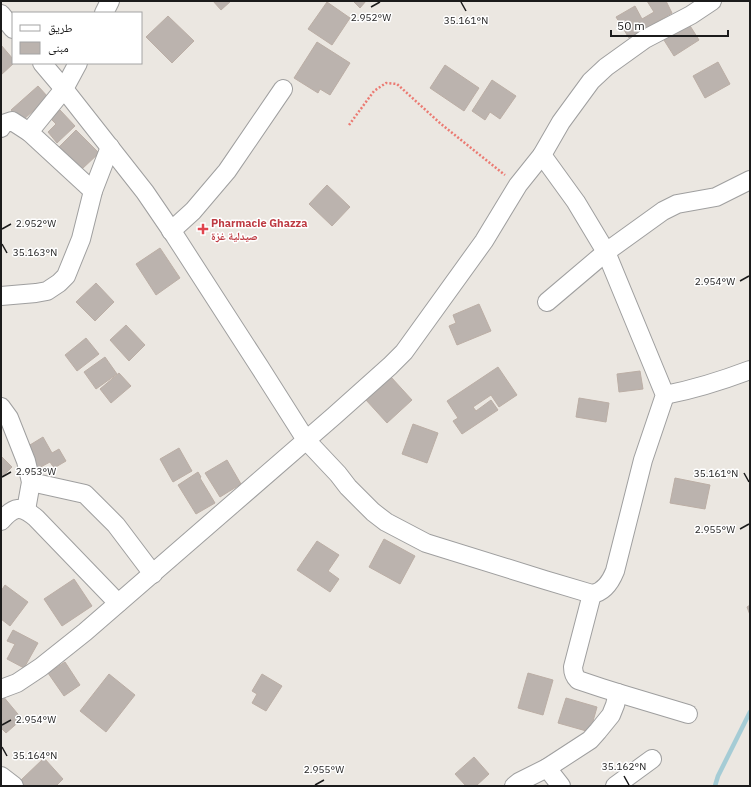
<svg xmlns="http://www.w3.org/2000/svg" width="751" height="787" font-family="'IBM Plex Sans','Noto Naskh Arabic',sans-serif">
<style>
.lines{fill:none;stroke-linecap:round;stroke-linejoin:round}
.stream{stroke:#a5ccd5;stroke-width:4.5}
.building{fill:#bbb3ae;stroke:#bbaea5}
.minor-casing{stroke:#9f9f9f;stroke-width:20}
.path{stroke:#eb7a72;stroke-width:2.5;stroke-dasharray:2 2;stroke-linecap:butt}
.minor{stroke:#fff;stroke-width:18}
.ticks{fill:none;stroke:#1b1b1b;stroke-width:1.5}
.health-dot{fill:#e0444e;stroke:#fff;stroke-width:1.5}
.labels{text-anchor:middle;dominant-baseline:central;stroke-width:3;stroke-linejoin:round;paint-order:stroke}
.health-label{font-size:11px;font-weight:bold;fill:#be3a42;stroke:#fff;text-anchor:start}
.ticks-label{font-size:10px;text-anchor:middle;fill:#1b1b1b;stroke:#fff;stroke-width:3;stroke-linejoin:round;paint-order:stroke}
</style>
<rect width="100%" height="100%" fill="#ebe7e1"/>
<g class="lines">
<path class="stream" d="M715 786 718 776 750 712"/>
</g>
<g class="building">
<path d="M213 1H231L221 10Z"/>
<path d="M353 1H366L360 8Z"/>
<path d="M647 1H666L672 13 629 38 616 17 635 6 642 19 654 12Z"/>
<path d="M327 2 350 18 332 45 308 29Z"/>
<path d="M168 16 194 41 172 63 146 37Z"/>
<path d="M687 21 699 40 674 56 662 37Z"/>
<path d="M317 42 350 63 330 95 320 89 318 93 294 78Z"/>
<path d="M1 45 13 59V63H14L1 75Z"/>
<path d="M718 62 730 84 705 98 693 76Z"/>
<path d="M445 65 479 88 464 111 430 88Z"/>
<path d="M492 80 516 96 500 119 490 112 485 120 472 111Z"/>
<path d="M38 86 48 97 21 122 11 110Z"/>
<path d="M60 110 75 126 57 143 48 132 56 124 51 119Z"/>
<path d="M76 130 99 153 82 169 59 147Z"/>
<path d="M327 185 350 207 332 226 309 204Z"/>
<path d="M160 248 180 278 156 295 136 264Z"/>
<path d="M96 283 114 302 95 321 76 302Z"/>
<path d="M479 304 491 331 457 345 449 326 456 323 453 315Z"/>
<path d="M126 325 145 345 129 361 110 340Z"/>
<path d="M86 338 99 354 77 371 65 355Z"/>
<path d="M105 357 117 374 96 389 84 372Z"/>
<path d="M498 367 517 395 499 407 491 395 473 407 476 411 491 400 498 410 462 434 453 421 458 418 447 401Z"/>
<path d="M640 371 643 389 619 392 617 374Z"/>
<path d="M119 373 131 386 111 403 100 389Z"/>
<path d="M391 377 412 400 387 423 366 400Z"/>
<path d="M579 398 609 403 606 422 576 417Z"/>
<path d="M413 424 438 433 427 463 402 454Z"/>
<path d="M43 437 52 453 59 449 66 461 54 468 50 462 37 469 25 448Z"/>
<path d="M179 448 192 471 173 482 160 459Z"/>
<path d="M1 456 12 467 1 478Z"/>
<path d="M227 460 241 484 220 497 205 473Z"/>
<path d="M198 472 201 477 200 478 215 503 196 514 178 485Z"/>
<path d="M675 478 710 485 705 509 670 503Z"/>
<path d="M384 539 415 556 400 584 369 567Z"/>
<path d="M317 541 339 555 328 571 339 579 330 592 297 570Z"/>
<path d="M74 579 92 606 62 626 44 599Z"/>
<path d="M5 585 28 602 10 626 1 619V591Z"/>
<path d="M750 605V615L747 607Z"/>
<path d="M13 630 38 643 24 668 7 659 15 644 7 641Z"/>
<path d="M65 662 80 685 64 696 48 673Z"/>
<path d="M528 673 553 680 543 715 518 708Z"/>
<path d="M109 674 135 695 106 732 80 711Z"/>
<path d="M262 674 282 686 266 711 252 703 257 694 252 691Z"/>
<path d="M2 695 22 719 6 733 1 728Z"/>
<path d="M566 698 597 707 590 732 558 723Z"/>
<path d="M474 757 489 774 476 786H466L455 774Z"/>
<path d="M44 758 63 779 56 786H25L20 781Z"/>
</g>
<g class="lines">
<g class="minor-casing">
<g id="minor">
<path d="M104 13 110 1"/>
<path d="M1 14 13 29"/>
<path d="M42 63 64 89 145 192 175 236 259 366 306 440 338 474 348 487 373 512 386 522 426 543 545 580 592 594C605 592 611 581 615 571L643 460 665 395 606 252 576 202 542 155"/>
<path d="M1 128 3 124 12 121 29 132 93 191"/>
<path d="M29 132 64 89 78 63"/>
<path d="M171 231 193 211 227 171 283 89"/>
<path d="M1 296 36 293 47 291 59 283 66 276 81 239 93 191 110 147"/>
<path d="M547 302 606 252 663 211 677 204 716 197 750 180"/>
<path d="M665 395C696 389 721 381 750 370"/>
<path d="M1 407 9 418 26 461 31 482 26 510"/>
<path d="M31 482 85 494 116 525 153 574"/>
<path d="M1 521C14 506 21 505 36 518L118 603"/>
<path d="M1 689 17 683 41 667 85 632 334 416 390 366 404 352 484 241 518 185 542 155 561 122 591 81 606 67 645 39 691 15 712 1"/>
<path d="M618 693 688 714"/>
<path d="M547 768 561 786"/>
<path d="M1 776 14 786"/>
<path d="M514 786 519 782 547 768 590 740 598 731 611 715 615 705 618 693 602 688 578 680C574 676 573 672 573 667L592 594"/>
<path d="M615 786 652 759"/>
</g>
</g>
<path class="path" d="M349 125 374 91 386 83 397 84 441 124 505 175"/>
<use href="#minor" class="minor"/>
</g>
<path class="ticks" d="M461 2 466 11M371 7 380 2M2 229 11 224M2 244 7 253M740 281 749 276M744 473 749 482M2 477 11 472M740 529 749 524M2 725 11 720M2 747 7 756M624 776 629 785M315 785 324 780"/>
<path class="health-dot" d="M201 223h4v4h4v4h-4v4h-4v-4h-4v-4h4z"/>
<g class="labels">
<g class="health-label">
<text x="211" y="223">Pharmacie Ghazza<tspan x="211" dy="13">صيدلية غزة</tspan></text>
</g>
</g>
<g class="ticks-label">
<text x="371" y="21">2.952°W</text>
<text x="466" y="24">35.161°N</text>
<text x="36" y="227">2.952°W</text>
<text x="35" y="256">35.163°N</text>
<text x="715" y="285">2.954°W</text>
<text x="36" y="475">2.953°W</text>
<text x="716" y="477">35.161°N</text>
<text x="715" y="533">2.955°W</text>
<text x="36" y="723">2.954°W</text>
<text x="35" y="759">35.164°N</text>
<text x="624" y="770">35.162°N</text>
<text x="324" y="773">2.955°W</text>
</g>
<rect width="751" height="787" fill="none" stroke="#1b1b1b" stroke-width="4"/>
<rect x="12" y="12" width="130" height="52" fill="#ffffff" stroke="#a4a4a4"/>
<rect x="20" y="25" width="20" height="6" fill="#ffffff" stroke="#a4a4a4"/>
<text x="48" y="32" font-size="12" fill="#1b1b1b">طريق</text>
<rect x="20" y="42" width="20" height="12" fill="#bbb3ae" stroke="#a4a4a4"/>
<text x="48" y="52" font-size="12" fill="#1b1b1b">مبنى</text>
<path d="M611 30v6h117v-6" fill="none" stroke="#1b1b1b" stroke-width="2"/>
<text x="617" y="30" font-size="12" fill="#1b1b1b" stroke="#ffffff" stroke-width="3" paint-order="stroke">50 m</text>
</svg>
